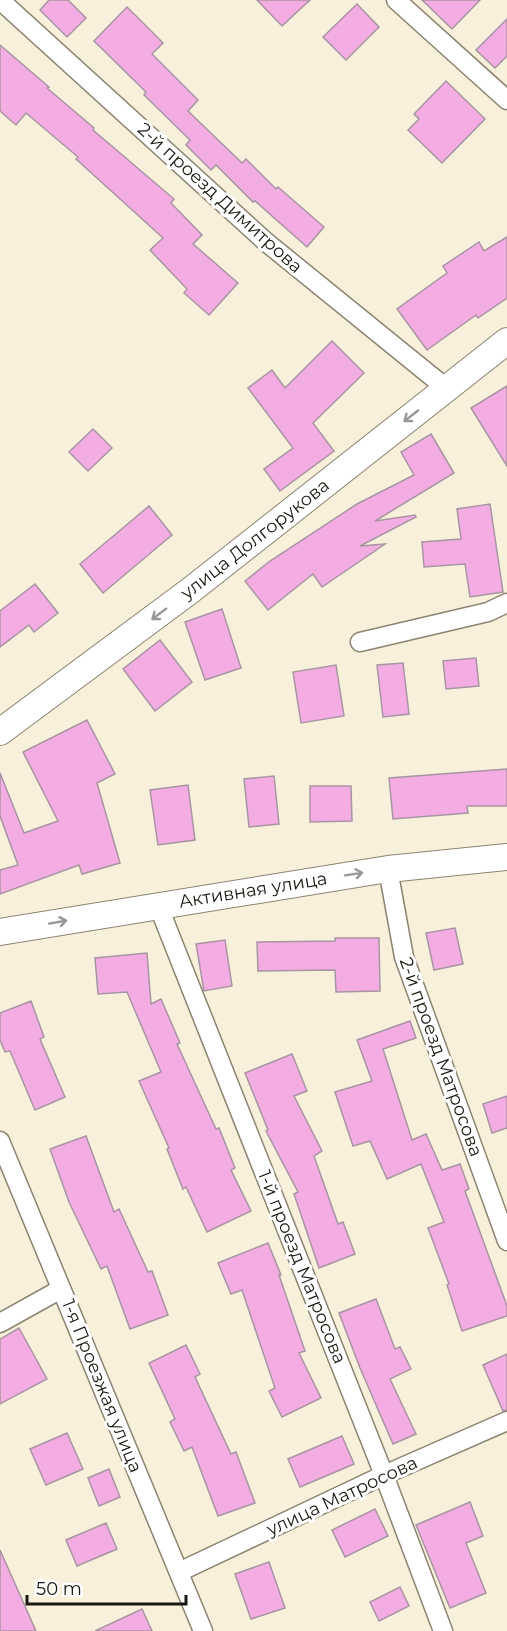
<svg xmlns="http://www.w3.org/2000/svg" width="507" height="1631" font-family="Montserrat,sans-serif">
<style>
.building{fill:#f3ade2;stroke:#a895a3;stroke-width:1.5}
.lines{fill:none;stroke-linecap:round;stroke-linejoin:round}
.street-casing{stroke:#8b8471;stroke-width:21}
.secondary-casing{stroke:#8b8471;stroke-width:28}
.street{stroke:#fff;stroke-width:18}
.secondary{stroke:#fff;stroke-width:26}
.oneway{stroke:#989794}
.labels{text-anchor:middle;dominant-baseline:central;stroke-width:6;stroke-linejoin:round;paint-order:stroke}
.street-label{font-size:18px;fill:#1b1811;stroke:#fff}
</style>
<rect width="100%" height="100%" fill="#f8f0db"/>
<g class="building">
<path d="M49 0H68L86 18 67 37 40 10Z"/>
<path d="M257 0H310L282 26Z"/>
<path d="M422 0H480L452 29Z"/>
<path d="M357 4 379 27 346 60 323 37Z"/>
<path d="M127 7 163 43 152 54 198 100 188 111 242 163 246 159 276 189 278 187 324 227 307 247 255 201 253 202 216 165 211 170 186 145 190 140 144 95 146 92 94 41Z"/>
<path d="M507 19V56L495 68 476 50Z"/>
<path d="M0 45 49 87 47 88 94 128 93 130 174 199 171 203 202 235 193 244 238 283 209 315 184 293 187 289 150 250 163 238 76 159 78 157 26 113 16 125 0 111Z"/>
<path d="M446 81 485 119 442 163 408 130 419 119 414 114Z"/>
<path d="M507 237V298L478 318 476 315 427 350 397 309 447 273 443 266 479 242 484 251Z"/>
<path d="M332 341 364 373 313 423 334 451 280 491 264 469 293 448 248 388 272 370 285 388Z"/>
<path d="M507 386V466L471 408Z"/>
<path d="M93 429 112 448 88 471 69 452Z"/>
<path d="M431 434 454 473 375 521 415 515 416 517 360 546 385 544 322 587 313 574 268 610 245 581 270 561 357 504 414 475 401 452Z"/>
<path d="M490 504 503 592 470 597 465 564 424 567 422 542 461 539 457 509Z"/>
<path d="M149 506 172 535 103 593 80 564Z"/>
<path d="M35 584 58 613 34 632 29 625 0 647V611Z"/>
<path d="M222 609 241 668 205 680 185 622Z"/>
<path d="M160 640 192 682 155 711 123 669Z"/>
<path d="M476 658 479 686 446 689 443 661Z"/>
<path d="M403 663 409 714 383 717 377 665Z"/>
<path d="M336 665 344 716 301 723 293 672Z"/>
<path d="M87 720 115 774 97 783 120 863 82 874 79 865 0 894V870L18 865 0 816V773L24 833 58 821 23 752Z"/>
<path d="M507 769V806H467L468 813 393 819 389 778Z"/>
<path d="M274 776 279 824 249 827 244 779Z"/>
<path d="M188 785 195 840 158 845 150 790Z"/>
<path d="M310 786H351L352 821 310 822Z"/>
<path d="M455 928 463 964 434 970 426 933Z"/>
<path d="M335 938H379L380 991 336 992 335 970 258 971 257 942 335 941Z"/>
<path d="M225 940 232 986 204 991 196 944Z"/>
<path d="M147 953 151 1004 161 999 180 1043 177 1044 216 1129 219 1128 235 1168 231 1170 251 1211 207 1232 186 1187 183 1189 167 1149 169 1148 139 1081 161 1072 127 992 98 994 95 958Z"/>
<path d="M31 1001 44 1037 40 1039 65 1097 35 1110 10 1051 5 1052 0 1040V1013Z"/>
<path d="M410 1021 416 1038 383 1049 412 1140 426 1134 442 1170 460 1164 469 1189 465 1191 507 1306V1316L462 1331 447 1285 449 1284 428 1228 444 1222 421 1164 387 1179 370 1141 353 1146 335 1092 372 1081 357 1040Z"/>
<path d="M292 1054 307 1091 294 1096 322 1151 314 1156 338 1224 343 1222 355 1254 319 1268 294 1194 298 1192 266 1131 268 1130 245 1073Z"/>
<path d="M507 1096V1128L492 1133 483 1104Z"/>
<path d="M86 1136 114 1212 119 1209 148 1272 152 1271 168 1315 130 1329 107 1266 101 1269 69 1202 50 1149Z"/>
<path d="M268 1243 281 1275H279L305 1351 299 1353 321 1398 282 1417 269 1391 275 1388 242 1290 231 1294 218 1263Z"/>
<path d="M376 1299 395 1349 400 1347 411 1369 390 1379 416 1434 393 1444 360 1368 339 1313Z"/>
<path d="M19 1328 47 1379 0 1404V1339Z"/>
<path d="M186 1345 200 1374 195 1377 231 1454 236 1452 255 1503 218 1516 192 1447 184 1451 170 1422 175 1419 149 1363Z"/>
<path d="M507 1354V1410L503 1411 483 1365Z"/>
<path d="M67 1433 83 1469 46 1485 30 1449Z"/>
<path d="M342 1436 354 1464 300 1487 288 1459Z"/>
<path d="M109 1469 120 1497 99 1506 88 1478Z"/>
<path d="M470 1502 483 1536 466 1543 486 1593 450 1608 416 1525Z"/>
<path d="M375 1509 388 1536 345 1557 332 1530Z"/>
<path d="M106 1523 117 1549 77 1566 66 1540Z"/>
<path d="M0 1550 36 1631H0Z"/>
<path d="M269 1562 285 1608 251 1619 235 1574Z"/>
<path d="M400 1587 409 1606 379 1621 370 1602Z"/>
<path d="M142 1609 152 1631H95Z"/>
</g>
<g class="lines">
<g class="street-casing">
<g id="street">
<path d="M0 0 266 242 446 388"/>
<path d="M396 0 507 100"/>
<path d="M360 642 488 612 507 603"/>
<path d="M388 869 404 957 507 1241"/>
<path d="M158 905 384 1475 443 1631"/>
<path d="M0 1141 203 1631"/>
<path d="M0 1323 61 1289"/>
<path d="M179 1572 384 1475 507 1421"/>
</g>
</g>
<g class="secondary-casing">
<g id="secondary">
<path d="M0 732 191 590 507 341"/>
<path d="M0 932 388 869 507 857"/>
</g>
</g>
<use href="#street" class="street"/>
<use href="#secondary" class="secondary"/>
</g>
<defs><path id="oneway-shaft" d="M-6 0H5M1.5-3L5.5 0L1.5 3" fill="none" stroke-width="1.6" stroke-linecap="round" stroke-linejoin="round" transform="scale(1.5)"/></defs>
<g class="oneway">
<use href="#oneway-shaft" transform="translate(411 416) rotate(142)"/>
<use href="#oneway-shaft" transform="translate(159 614) rotate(143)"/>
<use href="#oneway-shaft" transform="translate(354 874) rotate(-9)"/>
<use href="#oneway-shaft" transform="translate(58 922) rotate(-10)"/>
</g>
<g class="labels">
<g class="street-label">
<text transform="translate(220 198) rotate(42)">2-й проезд Димитрова</text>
<text transform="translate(255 539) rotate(-38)">улица Долгорукова</text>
<text transform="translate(253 890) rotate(-9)">Активная улица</text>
<text transform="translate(441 1057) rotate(70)">2-й проезд Матросова</text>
<text transform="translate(302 1267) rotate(68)">1-й проезд Матросова</text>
<text transform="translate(102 1386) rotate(68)">1-я Проезжая улица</text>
<text transform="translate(342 1496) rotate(-25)">улица Матросова</text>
</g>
</g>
<path d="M27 1595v9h159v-9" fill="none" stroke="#1b1811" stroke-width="3"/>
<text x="36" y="1595" font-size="18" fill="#1b1811" stroke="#ffffff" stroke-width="4.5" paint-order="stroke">50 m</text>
</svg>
